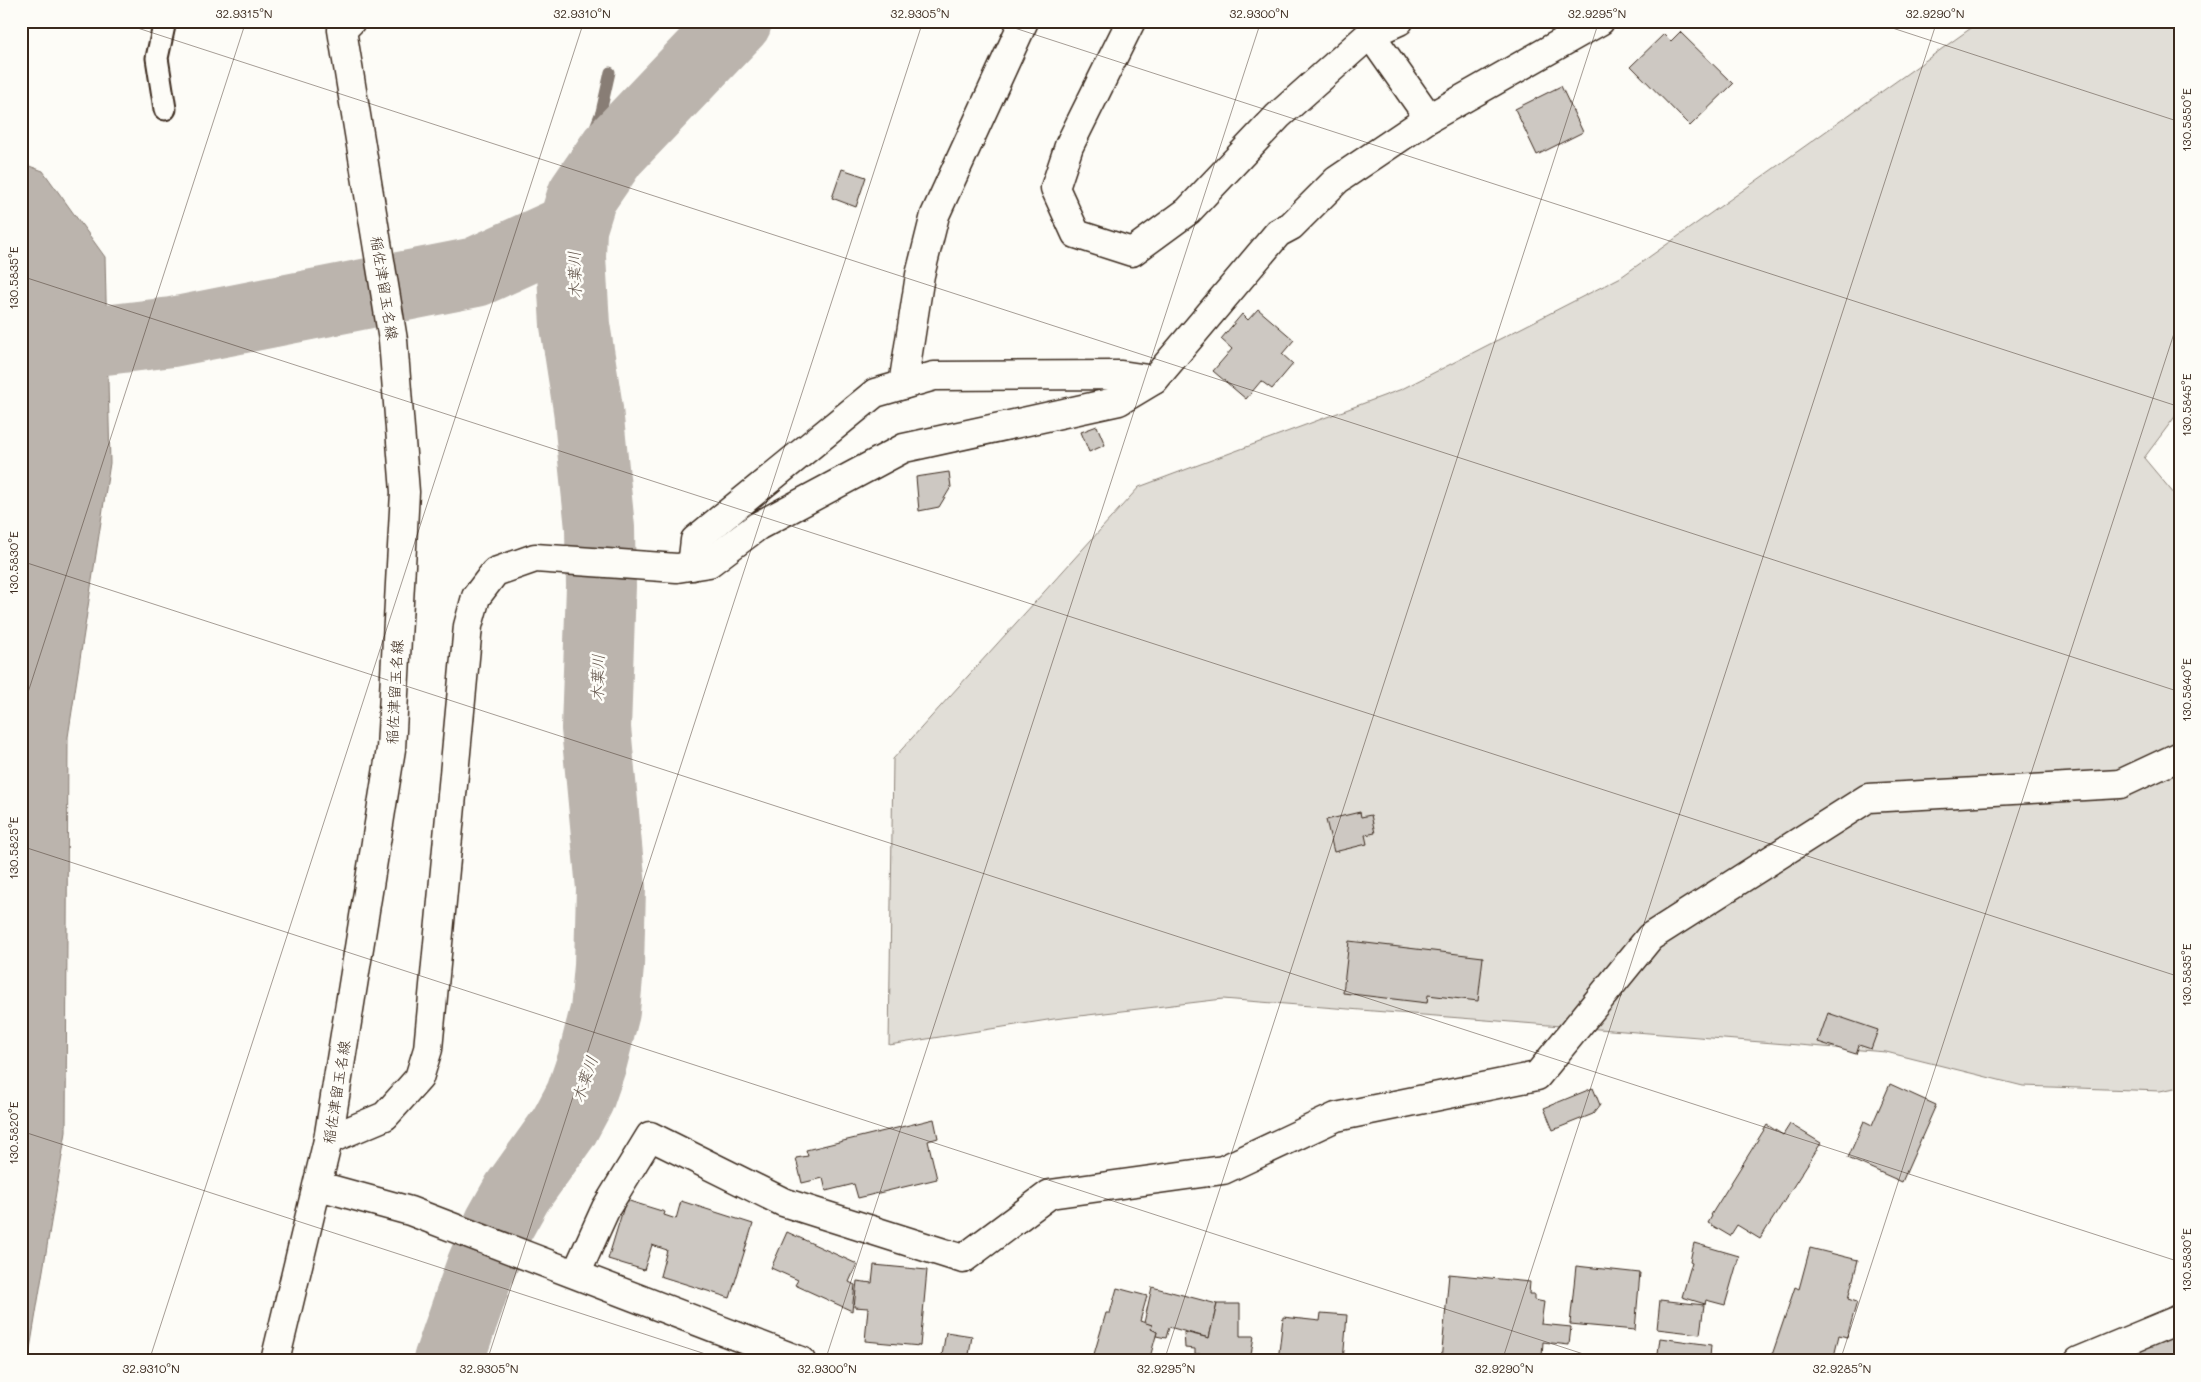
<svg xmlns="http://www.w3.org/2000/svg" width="2201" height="1382" font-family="Mali,'Klee One',sans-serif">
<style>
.green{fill:#e1ded7;stroke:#8e847a}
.water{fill:#bbb4ad;stroke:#887d74}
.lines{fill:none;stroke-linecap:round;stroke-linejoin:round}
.stream{stroke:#887d74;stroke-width:11}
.river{stroke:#bbb4ad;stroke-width:70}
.building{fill:#cdc8c2;stroke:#3b2a1e}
.service-casing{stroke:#3b2a1e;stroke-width:25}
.minor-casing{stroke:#3b2a1e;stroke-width:31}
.secondary-casing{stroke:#3b2a1e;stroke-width:31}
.service{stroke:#fdfcf7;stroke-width:21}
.minor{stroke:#fdfcf7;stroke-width:28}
.secondary{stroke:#fdfcf7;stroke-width:28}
.ticks{fill:none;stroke:#3b2a1e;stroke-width:1;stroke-opacity:0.45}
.labels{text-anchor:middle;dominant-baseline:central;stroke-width:5;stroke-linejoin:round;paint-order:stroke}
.street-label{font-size:15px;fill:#3b2a1e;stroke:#fdfcf7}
.water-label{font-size:16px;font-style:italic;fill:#615349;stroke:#fdfcf7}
.neatline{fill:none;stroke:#3b2a1e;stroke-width:2}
.ticks-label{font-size:12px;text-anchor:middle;fill:#3b2a1e}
</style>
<rect width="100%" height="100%" fill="#fdfcf7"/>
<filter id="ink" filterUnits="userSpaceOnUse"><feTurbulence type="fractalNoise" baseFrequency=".02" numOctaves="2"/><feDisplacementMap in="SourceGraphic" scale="10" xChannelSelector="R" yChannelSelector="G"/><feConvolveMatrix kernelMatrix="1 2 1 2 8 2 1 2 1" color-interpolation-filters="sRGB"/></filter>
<g filter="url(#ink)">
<path class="green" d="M1981 21H2180V410L2144 458 2180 501V1087L2160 1091 2023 1086 1886 1052 1223 999 1054 1019 889 1045 893 759 1139 487 1402 389 1621 277Z"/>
<path class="water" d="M21 163 43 171 105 257 110 463 68 737 66 1132 28 1361H21Z"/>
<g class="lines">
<path class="stream" d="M572 228 582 160 601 112 610 72"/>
<g class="river">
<path d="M21 350 172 332 476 272 572 228"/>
<path d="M448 1361 481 1267 499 1225 517 1193 564 1127 580 1097 592 1062 605 1011 609 966 611 888 596 728 601 586 600 528 588 409 575 325 571 257 572 228 582 196 613 151 737 21"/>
</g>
</g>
<g class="building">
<path d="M1680 32 1733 84 1690 126 1631 66 1664 34 1671 41Z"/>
<path d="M1561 86 1583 132 1537 155 1515 109Z"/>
<path d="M842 169 866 177 856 207 832 198Z"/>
<path d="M1258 309 1294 340 1282 354 1293 364 1272 389 1261 381 1246 399 1213 371 1232 349 1221 339 1242 314 1248 320Z"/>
<path d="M1097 426 1105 445 1089 452 1081 432Z"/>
<path d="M949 472 951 487 939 507 919 511 916 477Z"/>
<path d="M1360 812 1361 817 1371 815 1375 833 1365 835 1367 844 1334 852 1326 820Z"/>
<path d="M1349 941 1483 957 1478 1001 1428 995 1427 1003 1343 993Z"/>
<path d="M1828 1013 1878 1030 1871 1049 1859 1045 1856 1054 1818 1042Z"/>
<path d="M1890 1084 1936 1105 1902 1182 1848 1158 1864 1121 1872 1125Z"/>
<path d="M1593 1088 1600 1105 1593 1114 1553 1130 1544 1108Z"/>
<path d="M934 1119 938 1138 928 1141 937 1179 858 1198 854 1184 826 1191 823 1178 802 1183 796 1158 808 1156 806 1150Z"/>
<path d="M1790 1124 1821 1143 1760 1239 1737 1225 1730 1236 1708 1223 1712 1216 1711 1215 1767 1125 1783 1135Z"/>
<path d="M626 1200 665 1212 664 1215 676 1219 681 1201 753 1224 730 1298 660 1276 667 1250 652 1245 644 1270 608 1259Z"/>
<path d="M787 1232 857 1264 849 1282 855 1285 852 1311 795 1285 798 1280 771 1268Z"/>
<path d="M1694 1243 1739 1256 1725 1305 1706 1300 1705 1304 1682 1297 1692 1262 1690 1261Z"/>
<path d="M1810 1248 1858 1260 1848 1299 1857 1302 1847 1337 1839 1335 1833 1361H1770L1795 1287 1799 1289Z"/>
<path d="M874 1265 927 1270 920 1346 865 1341 868 1308 854 1307 857 1281 872 1283Z"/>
<path d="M1576 1266 1640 1273 1635 1330 1570 1324Z"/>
<path d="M1449 1274 1530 1282 1529 1294H1534V1300L1544 1302 1541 1324 1571 1327 1569 1345 1543 1342 1542 1357H1549V1361H1441Z"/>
<path d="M1152 1287 1217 1304 1209 1338 1169 1327 1166 1338 1156 1336 1157 1332 1151 1329 1152 1325 1144 1323Z"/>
<path d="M1117 1288 1147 1296 1140 1321 1152 1325 1151 1329 1157 1332 1149 1361H1092L1106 1313H1110Z"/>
<path d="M1660 1300 1704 1305 1700 1334 1657 1329Z"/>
<path d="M2180 1301V1354L2167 1361H2138L2132 1348 2128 1329Z"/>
<path d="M1217 1304H1240V1336H1254L1250 1361 1202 1360V1354H1195V1349L1185 1348 1184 1332 1209 1338Z"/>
<path d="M1321 1313 1347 1315 1343 1361H1278L1283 1317 1320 1321Z"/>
<path d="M946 1332 972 1336 968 1361H941Z"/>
<path d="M1660 1338 1711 1345 1710 1358 1718 1359V1361H1657Z"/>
</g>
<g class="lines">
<g class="service-casing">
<path id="service" d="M165 21 157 58 165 109"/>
</g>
<g class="minor-casing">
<g id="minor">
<path d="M1131 21 1069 146 1055 188 1076 234 1132 252 1188 211 1278 116 1370 34 1399 21"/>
<path d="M1377 21 1370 34 1429 118"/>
<path d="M903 385 920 275 935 215 1024 21"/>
<path d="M692 566 695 540 875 393 934 376 1121 375 1154 380"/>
<path d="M328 1140 385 1116 419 1078 428 1049 468 626 476 597 495 572 535 558 677 568 709 563 758 526 904 448 1119 401 1154 380 1278 233 1291 226 1337 180 1429 118 1600 21"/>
<path d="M319 1186 410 1211 801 1361"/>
<path d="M576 1274 606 1208 650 1136 783 1202 963 1259 1050 1194 1223 1170 1336 1117 1537 1076 1650 937 1868 798 2120 784 2180 756"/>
<path d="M2079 1361 2180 1319"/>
</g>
</g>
<g class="secondary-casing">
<path id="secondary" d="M275 1361 328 1140 391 749 405 492 393 340 342 30 351 21"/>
</g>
<use href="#service" class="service"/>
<use href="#minor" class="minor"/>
<use href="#secondary" class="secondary"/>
</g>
</g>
<path class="ticks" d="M116 21 2180 692M993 21 2180 407M1871 21 2180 122M21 276 2180 977M21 561 2180 1262M21 714 246 21M21 846 1605 1361M21 1131 727 1361M149 1361 584 21M487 1361 923 21M825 1361 1261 21M1164 1361 1599 21M1502 1361 1937 21M1840 1361 2180 315M2178 1361 2180 1356"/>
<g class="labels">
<g class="street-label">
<text transform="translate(385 288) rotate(81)">稲佐津留玉名線</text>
<text transform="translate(394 692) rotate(-87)">稲佐津留玉名線</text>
<text transform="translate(336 1092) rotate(-81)">稲佐津留玉名線</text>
</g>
<g class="water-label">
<text transform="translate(574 275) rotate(-92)">木葉川</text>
<text transform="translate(597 678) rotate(-89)">木葉川</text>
<text transform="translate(584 1079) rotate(-71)">木葉川</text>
</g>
</g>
<rect width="2201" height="1382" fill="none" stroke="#fdfcf7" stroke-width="55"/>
<rect x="28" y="28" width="2146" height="1326" class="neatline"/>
<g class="ticks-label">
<text x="244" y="18">32.9315°N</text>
<text x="582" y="18">32.9310°N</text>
<text x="920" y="18">32.9305°N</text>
<text x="1259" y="18">32.9300°N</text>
<text x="1597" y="18">32.9295°N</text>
<text x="1935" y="18">32.9290°N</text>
<text transform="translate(2187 120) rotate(-90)" y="4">130.5850°E</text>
<text transform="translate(14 278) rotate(-90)" y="4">130.5835°E</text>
<text transform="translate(2187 405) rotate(-90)" y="4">130.5845°E</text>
<text transform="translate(14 563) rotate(-90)" y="4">130.5830°E</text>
<text transform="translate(2187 690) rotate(-90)" y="4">130.5840°E</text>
<text transform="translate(14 848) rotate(-90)" y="4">130.5825°E</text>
<text transform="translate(2187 975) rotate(-90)" y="4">130.5835°E</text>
<text transform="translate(14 1133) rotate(-90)" y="4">130.5820°E</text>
<text transform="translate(2187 1260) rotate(-90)" y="4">130.5830°E</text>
<text x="151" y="1373">32.9310°N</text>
<text x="489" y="1373">32.9305°N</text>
<text x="827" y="1373">32.9300°N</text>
<text x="1166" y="1373">32.9295°N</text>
<text x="1504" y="1373">32.9290°N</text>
<text x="1842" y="1373">32.9285°N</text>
</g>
</svg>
